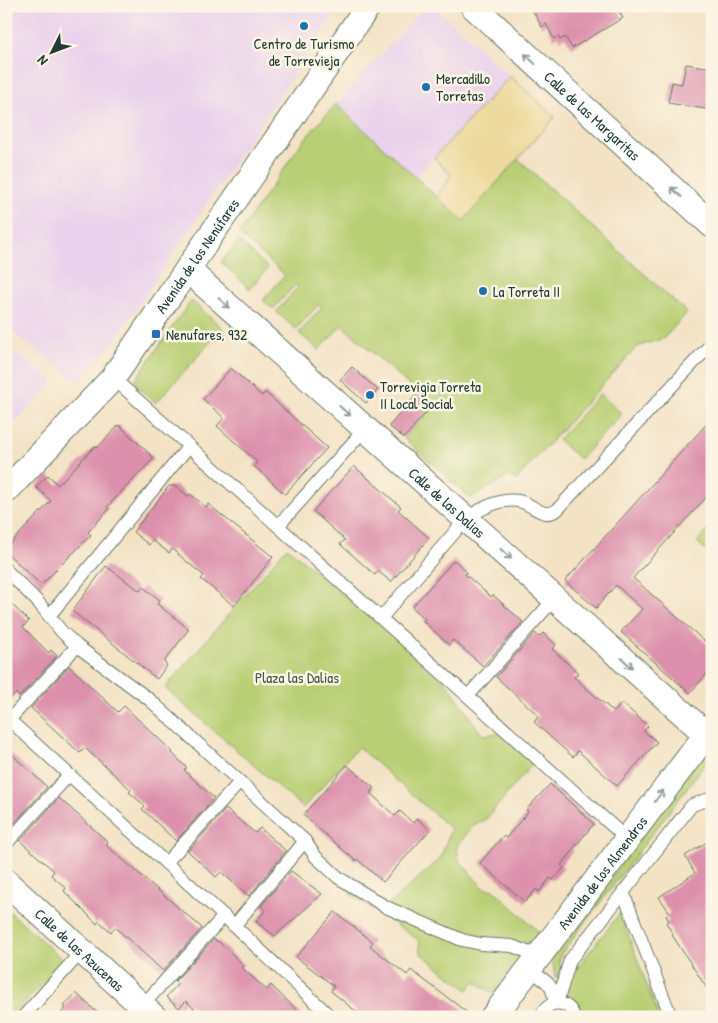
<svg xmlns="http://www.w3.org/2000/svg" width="718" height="1023" font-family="'Patrick Hand',sans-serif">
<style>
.built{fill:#ead1ec}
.green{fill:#b9cf74;stroke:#6c8654}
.sand{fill:#eeda9e;stroke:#868c69}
.building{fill:#dc90ac}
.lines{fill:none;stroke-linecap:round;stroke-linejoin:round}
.lane-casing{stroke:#697766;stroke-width:14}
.street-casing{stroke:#697766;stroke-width:27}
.lane{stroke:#fff;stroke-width:12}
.street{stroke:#fff;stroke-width:25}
.oneway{stroke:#8f9e9a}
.poi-dot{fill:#1f6fb2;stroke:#fcf5e5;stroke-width:2}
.labels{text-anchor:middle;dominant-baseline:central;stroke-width:5;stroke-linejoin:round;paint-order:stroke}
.poi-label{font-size:15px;fill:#1f3d34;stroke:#fcf5e5;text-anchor:start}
.street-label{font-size:15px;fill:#1f3d34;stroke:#fcf5e5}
.park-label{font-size:15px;fill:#3e5a41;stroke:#fcf5e5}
</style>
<rect width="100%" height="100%" fill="#fcf5e5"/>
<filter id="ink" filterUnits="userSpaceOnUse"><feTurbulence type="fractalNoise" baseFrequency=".02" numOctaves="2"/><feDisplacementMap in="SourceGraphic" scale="10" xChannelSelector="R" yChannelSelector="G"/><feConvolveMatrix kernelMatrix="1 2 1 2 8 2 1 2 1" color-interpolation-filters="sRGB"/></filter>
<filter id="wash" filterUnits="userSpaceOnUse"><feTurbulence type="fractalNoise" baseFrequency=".0096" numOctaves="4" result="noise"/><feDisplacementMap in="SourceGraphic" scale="20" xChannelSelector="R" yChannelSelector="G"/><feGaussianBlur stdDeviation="1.12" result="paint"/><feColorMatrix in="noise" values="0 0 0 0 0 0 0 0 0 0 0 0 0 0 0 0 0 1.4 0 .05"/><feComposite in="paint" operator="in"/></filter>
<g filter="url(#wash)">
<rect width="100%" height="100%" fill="#f3e2c4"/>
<g class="built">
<path d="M6 6H340L115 340 79 382 6 327Z"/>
<path d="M425 6H434L510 76 415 178 336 104Z"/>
<path d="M6 346 54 382 6 432Z"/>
</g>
<g class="green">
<path d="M336 104 463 221 518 159 687 313 664 338 637 347 516 480 510 476 470 498 404 438 432 406 342 325 319 350 299 333 322 307 318 305 296 329 276 312 298 287 296 284 273 309 263 300 285 275 239 234 303 141Z"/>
<path d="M239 241 268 268 250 289 221 262Z"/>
<path d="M190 302H193L223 328 156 403 137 386 135 380Z"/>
<path d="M600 394 622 414 580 459 558 440Z"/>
<path d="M712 526V556L697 542Z"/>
<path d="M287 547 435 671 450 687 482 735 500 733 533 763 486 819 475 824 457 846 459 860 483 888 494 890 539 932 493 994 475 981 468 990 420 953 419 940 350 894 357 886 388 905 440 859 451 829 358 747 303 808 165 688Z"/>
<path d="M712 742V755L561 954 559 962 563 969 555 978 552 957Z"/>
<path d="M6 908 64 961 11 1017H6Z"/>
<path d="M620 913 659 1017H581C580 1007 574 1002 565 997L569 978Z"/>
</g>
<path class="sand" d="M510 76 555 117 463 221 437 197 451 175 434 158Z"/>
<g id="blocks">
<g class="building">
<path d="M530 6H616L623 18 572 48 565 37 560 40 558 36 554 39 546 24 542 27Z"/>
<path d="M686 64 712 68V110L668 103 672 82 682 84Z"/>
<path d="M352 367 378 390 366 403 340 380Z"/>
<path d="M231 368 262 396 265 392 327 448 285 494 254 466 257 462 217 426 224 418 203 399Z"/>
<path d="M418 393 432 406 404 438 389 426Z"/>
<path d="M712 418V491L633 578 712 648V668L690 693 621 632 642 609 616 585 596 608 565 581Z"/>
<path d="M119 425 154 458 107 507 109 509 88 532 91 535 41 585 6 552V548L51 501 36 487 48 475 58 485 95 446 97 448Z"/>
<path d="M354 466 401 507 398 510 429 538 391 582 378 571 375 575 340 544 345 540 313 511Z"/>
<path d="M169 486H176L188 496 190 494 206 507 208 504 273 557 234 606 201 579 204 576 172 549 169 553 152 540 149 545 133 532Z"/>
<path d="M454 560 467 572 465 574 491 597 493 595 523 622 483 666 453 640 449 645 423 621 425 619 412 607Z"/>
<path d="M106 566 140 591 143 587 160 600 157 604 189 629 164 662 167 665 157 679 72 611Z"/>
<path d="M6 599 29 621 23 627 49 653 51 650 57 656 19 697 16 693 6 703Z"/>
<path d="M535 633 539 637 543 633 556 645 552 649 578 673 574 677 587 689 614 712 622 703 648 726 644 731 657 742 617 786 578 751 573 757 556 742 534 722 539 716 496 677Z"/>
<path d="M69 666 118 712 124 706 173 752 172 753 187 768 184 770 214 798 176 841 142 809 145 806 129 792 131 790 116 776 85 748 80 753 31 708Z"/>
<path d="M6 749 47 787 8 830 6 828Z"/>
<path d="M347 765 374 788 370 793 395 816 400 811 413 823 417 818 430 830 383 882 357 859 356 861 303 815Z"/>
<path d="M550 784 594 824 572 850 573 851 561 865 564 868 553 880 550 878 539 892 536 889 525 902 480 863 503 836 506 838 528 812 526 810Z"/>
<path d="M59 798 108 842 106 845 202 928 163 971 115 927 111 932 99 921 97 924 64 891 66 888 51 875 54 871 20 841Z"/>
<path d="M226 809 255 833 260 828 286 851 249 896 221 872 216 877 188 851Z"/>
<path d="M712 839V996L672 935 673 934 666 923 669 921 666 916 670 913 659 897 695 873 685 856Z"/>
<path d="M291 871 322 894 275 936 256 922 265 910 261 906Z"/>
<path d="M335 912 373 942 370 946 407 975 411 970 473 1017H364L348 1005 331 991 334 986 296 957Z"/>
<path d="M214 939 217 942 218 941 244 965 241 967 267 990 271 985 304 1017H203L186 1001 179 1008 166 997 178 984 175 981Z"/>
<path d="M76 993 102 1017H58L66 1008 64 1006Z"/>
</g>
</g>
</g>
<g filter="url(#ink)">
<use href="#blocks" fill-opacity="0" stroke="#697766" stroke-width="1"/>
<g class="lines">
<g class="lane-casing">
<g id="lane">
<path d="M113 378 627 839"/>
<path d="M278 526 365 429"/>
<path d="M6 570 38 602 62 632 77 646 150 700 305 841 315 856 339 878 386 907 462 940 481 944 512 946 538 956"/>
<path d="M49 616 189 446"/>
<path d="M381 618 466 519C480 509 500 498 518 501 533 503 542 520 557 510L712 343"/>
<path d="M468 696 555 598"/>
<path d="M6 717 224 916 331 1017"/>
<path d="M9 720 77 646"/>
<path d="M6 844 69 775"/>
<path d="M166 863 240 782"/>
<path d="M623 892 671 1017"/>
<path d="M234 926 305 841"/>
<path d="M528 970C544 980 554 982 554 1003"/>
<path d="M557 1003 570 960 692 805 712 798"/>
<path d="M142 1006 224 916"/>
<path d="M23 1017 82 951"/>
<path d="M541 1017C547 999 569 999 574 1017"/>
</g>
</g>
<g class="street-casing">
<g id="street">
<path id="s1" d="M473 6 712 225"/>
<path id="s2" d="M188 270 706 734"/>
<path id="s3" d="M6 491 113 378 368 6"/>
<path id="s4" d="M6 882 154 1017"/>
<path id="s5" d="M493 1017 712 727"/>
</g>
</g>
<use href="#lane" class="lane"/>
<use href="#street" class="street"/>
</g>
<defs><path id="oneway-shaft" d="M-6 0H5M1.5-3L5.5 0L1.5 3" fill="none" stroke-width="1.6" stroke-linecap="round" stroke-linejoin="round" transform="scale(1.25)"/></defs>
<g class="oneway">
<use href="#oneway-shaft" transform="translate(530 59) rotate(-137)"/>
<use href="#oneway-shaft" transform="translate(676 192) rotate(-138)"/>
<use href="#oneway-shaft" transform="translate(224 303) rotate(42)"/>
<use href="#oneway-shaft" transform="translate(345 411) rotate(42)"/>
<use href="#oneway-shaft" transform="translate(506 554) rotate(42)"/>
<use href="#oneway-shaft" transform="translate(627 663) rotate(42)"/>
<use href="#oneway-shaft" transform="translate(659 796) rotate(-53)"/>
</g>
</g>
<g class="poi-dot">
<circle cx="304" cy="26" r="5"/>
<circle cx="426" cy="87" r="5"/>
<circle cx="483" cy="291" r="5"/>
<rect x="151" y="329" width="10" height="10" rx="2.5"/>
<circle cx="370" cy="395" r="5"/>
</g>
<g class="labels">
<g class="poi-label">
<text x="304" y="43" text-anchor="middle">Centro de Turismo<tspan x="304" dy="17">de Torrevieja</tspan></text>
<text x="436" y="78">Mercadillo<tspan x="436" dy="17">Torretas</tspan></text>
<text x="493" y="291">La Torreta II</text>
<text x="166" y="334">Nenufares, 932</text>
<text x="380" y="386">Torrevigia Torreta<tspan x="380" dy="17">II Local Social</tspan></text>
</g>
<g class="street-label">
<text stroke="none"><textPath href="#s1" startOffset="162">Calle de las Margaritas</textPath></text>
<text stroke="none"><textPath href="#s3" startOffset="304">Avenida de los Nenúfares</textPath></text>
<text stroke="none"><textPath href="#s2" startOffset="348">Calle de las Dalias</textPath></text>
<text stroke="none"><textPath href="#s5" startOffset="181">Avenida de los Almendros</textPath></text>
<text stroke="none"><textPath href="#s4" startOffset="100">Calle de las Azucenas</textPath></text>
</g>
<g class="park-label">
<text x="297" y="677">Plaza las Dalias</text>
</g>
</g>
<rect width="718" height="1023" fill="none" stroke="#fcf5e5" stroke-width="25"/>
<g transform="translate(52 52) rotate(228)" stroke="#fcf5e5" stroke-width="4" paint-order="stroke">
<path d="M0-4L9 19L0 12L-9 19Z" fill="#1f3d34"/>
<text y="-8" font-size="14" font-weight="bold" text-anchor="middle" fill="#1f3d34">N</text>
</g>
</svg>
